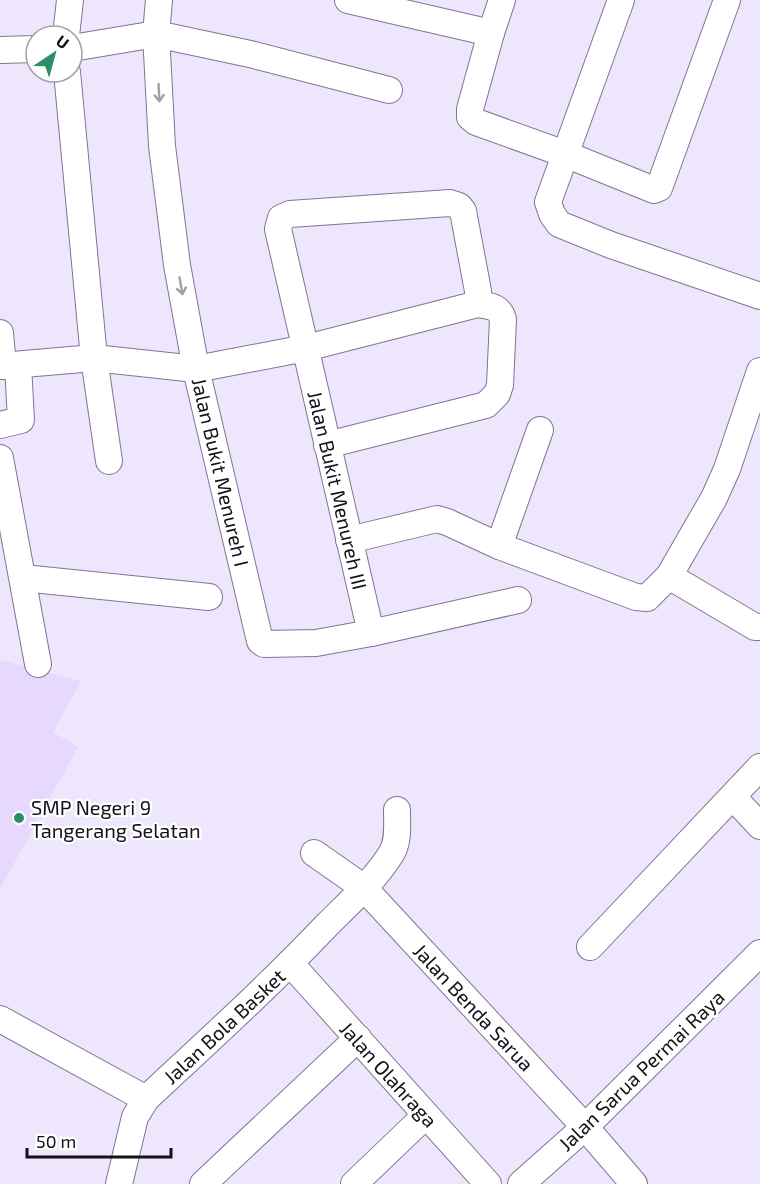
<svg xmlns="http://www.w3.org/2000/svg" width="760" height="1184" font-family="'Exo 2',sans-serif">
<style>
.built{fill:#e7d9fd}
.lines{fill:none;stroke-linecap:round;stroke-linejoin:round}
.minor-casing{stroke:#7f7690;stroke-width:28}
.minor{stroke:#fff;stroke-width:26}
.oneway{stroke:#a1a0a3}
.poi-dot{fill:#2c8e68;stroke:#fff;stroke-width:2}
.labels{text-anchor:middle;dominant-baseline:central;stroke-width:4.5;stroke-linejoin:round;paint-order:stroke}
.street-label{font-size:20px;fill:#14111a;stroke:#fff}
.poi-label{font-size:20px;fill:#14111a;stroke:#fff;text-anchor:start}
</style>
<rect width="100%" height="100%" fill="#eee6fd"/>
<path class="built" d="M0 660 81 681 53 732 78 747 0 889Z"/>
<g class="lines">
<g class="minor-casing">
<g id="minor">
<path d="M159 0 156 34 162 146 177 265 196 369 260 641 264 644 316 643 371 633 518 600"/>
<path d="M348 0 491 33"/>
<path d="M502 0 491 33 470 109V117L476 122 565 154 654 190 659 188 727 0"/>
<path d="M621 0 548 202 552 214 559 224 611 245 760 296"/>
<path d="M66 36 70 0"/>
<path d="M72 48 156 34 250 54 389 90"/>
<path d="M0 50 36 49"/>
<path d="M67 72 94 358 109 461"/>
<path d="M0 333 3 366"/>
<path d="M0 366 94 358 196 369 306 348 478 304C490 306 499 306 503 319L500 385 497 394 486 405 327 445"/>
<path d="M0 425 21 420 18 365"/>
<path d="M0 458 38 664"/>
<path d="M349 540 437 519 447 522 499 546 636 597 647 598 669 576 714 498 727 469 760 371"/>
<path d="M499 546 540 430"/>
<path d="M669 576 755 627H760"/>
<path d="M23 578 209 597"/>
<path d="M371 633 278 229 281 218 290 214 450 203 459 206 463 211 478 291V304"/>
<path d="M733 797 760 826"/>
<path d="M314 853 364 888 585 1127 634 1184"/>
<path d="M590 947 760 767"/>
<path d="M290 963 488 1184"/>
<path d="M0 1019 146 1099"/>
<path d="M119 1184 135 1117 146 1099C207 1042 269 986 327 925 348 904 375 880 391 854 399 842 397 824 397 810"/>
<path d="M203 1184 358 1038"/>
<path d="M354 1184 426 1115"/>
<path d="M521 1184 585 1127 760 953"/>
</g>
</g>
<use href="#minor" class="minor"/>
</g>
<defs><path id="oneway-shaft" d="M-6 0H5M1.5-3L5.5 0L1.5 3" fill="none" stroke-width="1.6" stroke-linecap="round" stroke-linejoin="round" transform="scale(1.5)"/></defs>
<g class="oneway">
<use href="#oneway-shaft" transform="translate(159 93) rotate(87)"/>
<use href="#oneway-shaft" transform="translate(181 286) rotate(80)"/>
</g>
<circle class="poi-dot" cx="19" cy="818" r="6"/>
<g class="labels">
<g class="street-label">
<text transform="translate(221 472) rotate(77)">Jalan Bukit Menureh I</text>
<text transform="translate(338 490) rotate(77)">Jalan Bukit Menureh III</text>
<text transform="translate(474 1007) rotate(47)">Jalan Benda Sarua</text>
<text transform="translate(224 1026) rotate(-43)">Jalan Bola Basket</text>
<text transform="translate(641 1070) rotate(-44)">Jalan Sarua Permai Raya</text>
<text transform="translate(389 1074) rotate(48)">Jalan Olahraga</text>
</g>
<g class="poi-label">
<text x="31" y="807">SMP Negeri 9<tspan x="31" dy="23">Tangerang Selatan</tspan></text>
</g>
</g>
<g transform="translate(54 54) rotate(36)"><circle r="28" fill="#ffffff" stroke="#a1a0a3" stroke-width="1.5"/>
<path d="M0-4.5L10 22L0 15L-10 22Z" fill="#2c8e68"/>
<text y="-9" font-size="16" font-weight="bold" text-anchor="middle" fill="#14111a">U</text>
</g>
<path d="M27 1148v9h144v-9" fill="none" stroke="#14111a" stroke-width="3"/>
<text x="36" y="1148" font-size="18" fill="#14111a" stroke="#ffffff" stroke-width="4.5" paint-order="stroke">50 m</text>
</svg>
